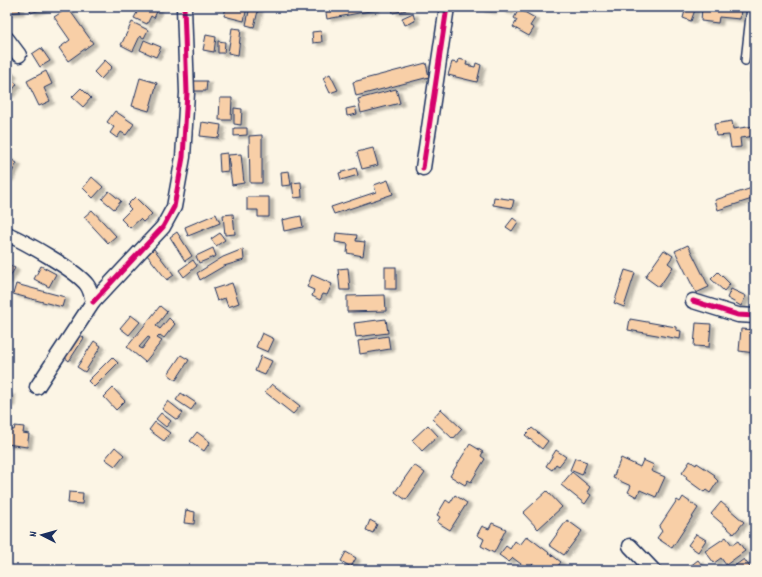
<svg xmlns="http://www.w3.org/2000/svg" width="762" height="577" font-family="Dekko,sans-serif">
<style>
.building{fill:#f8cfa7;stroke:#1b2f5e;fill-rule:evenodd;filter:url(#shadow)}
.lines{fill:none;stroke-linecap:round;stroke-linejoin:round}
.lane-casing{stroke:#1b2f5e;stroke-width:10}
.street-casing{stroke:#1b2f5e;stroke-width:17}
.lane{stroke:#fcf5e5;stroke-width:7}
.street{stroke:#fcf5e5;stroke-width:14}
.cycleway-casing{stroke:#fcf5e5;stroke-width:8}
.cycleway{stroke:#d6006c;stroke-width:5}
</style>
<defs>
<filter id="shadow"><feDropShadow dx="4.5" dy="2.5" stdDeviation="1" flood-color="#0004"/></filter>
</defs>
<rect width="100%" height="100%" fill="#fcf5e5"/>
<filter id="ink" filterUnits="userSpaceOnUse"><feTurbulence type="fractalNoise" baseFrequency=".025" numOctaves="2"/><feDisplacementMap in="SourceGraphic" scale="8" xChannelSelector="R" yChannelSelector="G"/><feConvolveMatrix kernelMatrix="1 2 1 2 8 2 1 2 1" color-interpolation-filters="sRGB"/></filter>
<g filter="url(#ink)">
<g class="building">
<path d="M8 7H19L20 12 8 13Z"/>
<path d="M29 7H48L31 13Z"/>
<path d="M140 7H159L154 18 151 16 147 24 134 18Z"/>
<path d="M226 7H247L244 21 224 16Z"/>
<path d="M250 7H259L254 27 246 25Z"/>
<path d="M325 7H375V10L327 19Z"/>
<path d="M392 7H405L406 10 393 13Z"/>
<path d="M481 7H493L492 11 480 9Z"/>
<path d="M502 7H511L509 12 501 10Z"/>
<path d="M686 7H696L691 21 683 18Z"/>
<path d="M702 7 741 8 740 19 719 17 718 23 701 21Z"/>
<path d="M68 8 93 43 68 61 59 48 70 40 54 17Z"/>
<path d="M519 9 535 18 530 26 534 28 529 36 513 27 517 20 514 18Z"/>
<path d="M413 13 415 21 405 25 402 18Z"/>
<path d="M132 22 148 30 144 38 140 36 133 51 121 45Z"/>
<path d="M232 28 241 29 238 55 228 53Z"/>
<path d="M321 31 322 42 313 43 312 32Z"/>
<path d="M206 35 216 37 214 52 203 50Z"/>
<path d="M144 40 161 47 156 57 140 50Z"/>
<path d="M218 41 225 42 224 53H218Z"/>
<path d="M41 48 50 61 40 67 32 54Z"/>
<path d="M755 56V66L751 67 750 57Z"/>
<path d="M459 59 467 61 466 65 475 67 476 63 481 65 477 82 448 75 452 62 458 63Z"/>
<path d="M105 60 112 67 101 79 94 72Z"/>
<path d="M426 63 429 77 356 96 353 82Z"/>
<path d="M7 70 13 74 10 79 17 84 9 95 7 93Z"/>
<path d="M46 71 52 84 44 88 50 101 39 106 27 81Z"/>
<path d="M330 74 338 90 330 93 323 78Z"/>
<rect x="750" y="74" width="5" height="18"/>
<path d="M140 78 157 83 149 111 132 106Z"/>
<path d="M191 81H207L206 91H191Z"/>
<path d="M81 88 91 98 83 107 72 97Z"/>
<path d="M396 89 400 103 361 113 358 99Z"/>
<path d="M220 98H232L231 120H219Z"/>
<path d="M355 107 357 114 347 116 346 109Z"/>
<path d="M234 108 242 109 241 125 234 124Z"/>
<path d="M115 111 134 124 126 135 121 132 117 138 110 133 114 127 107 122Z"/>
<path d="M732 121 733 129 754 126 755 136 740 138 741 147 731 148 729 135 716 136 714 124Z"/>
<path d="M202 122 221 125 219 138 200 136Z"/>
<path d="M234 128H247V135L234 136Z"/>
<path d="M262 135V183H250L249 136Z"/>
<path d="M373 148 378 165 362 169 357 152Z"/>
<path d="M227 153 228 171 220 172 219 154Z"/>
<path d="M241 154 244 183 232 185 228 155Z"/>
<path d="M7 157 17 163 8 179 7 178Z"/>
<path d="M356 168 358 175 341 180 339 173Z"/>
<path d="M289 171 291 185 282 186 281 172Z"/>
<path d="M92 177 103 187 93 198 83 188Z"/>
<path d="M388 180 393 194 334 214 331 207 376 192 374 185Z"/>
<path d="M301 182 302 197 294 198 292 183Z"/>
<path d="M752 188 755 198 718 210 715 200Z"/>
<path d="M109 191 121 201 114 209 102 199Z"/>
<path d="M135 197 152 214 143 222 140 219 130 228 121 219 131 209 127 205Z"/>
<path d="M247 197H269V217H258V210H247Z"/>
<path d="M494 197 514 200 512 208 493 205Z"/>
<path d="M92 210 116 236 108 243 84 217Z"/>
<path d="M216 214 220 223 188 236 185 227Z"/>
<path d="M233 214 235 234 225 235 223 215Z"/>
<path d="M301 216 303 227 284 231 282 220Z"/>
<path d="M513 218 518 222 512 231 506 227Z"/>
<path d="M177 232 192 256 185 261 170 237Z"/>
<path d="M220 233 225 240 216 246 211 239Z"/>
<path d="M336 233 357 235 356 241 365 242 363 256 347 253 348 244 335 242Z"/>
<path d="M688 245 709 287 696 293 675 251Z"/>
<path d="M213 248 216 256 199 263 196 256Z"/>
<path d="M154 249 174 275 167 280 147 255Z"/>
<path d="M243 249 244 260 224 266 200 280 197 273 223 257Z"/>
<path d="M664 250 673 256 668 263 673 267 659 287 645 277Z"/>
<path d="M193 260 197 266 184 277 179 270Z"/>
<path d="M7 264 15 268 7 282Z"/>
<path d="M41 266 56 274 49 287 34 279Z"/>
<rect x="385" y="267" width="11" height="22"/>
<path d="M348 268 350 290H340L338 269Z"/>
<path d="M625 270 635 273 624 307 614 303Z"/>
<path d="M718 272 730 284 724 291 711 279Z"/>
<path d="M312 275 332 284 327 295 323 294 320 300 312 296 314 290 307 287Z"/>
<path d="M232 283 239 303 228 307 225 298 217 301 213 289Z"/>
<path d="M16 284 65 297 62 307 13 294Z"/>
<path d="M731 289 746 296 741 306 727 298Z"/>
<path d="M385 295 386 311 347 312V296Z"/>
<path d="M160 306 167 312 156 326 160 329 169 318 175 324 164 338 160 335 157 338 162 341 145 362 127 347ZM148 337 150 338 142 349 139 347Z"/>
<path d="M131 315 140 322 129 335 120 328Z"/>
<path d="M386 319 388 333 356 337 354 323Z"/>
<path d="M630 319 676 327V330L681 331 680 339 628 330Z"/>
<path d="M696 323 711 324 709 347 694 346Z"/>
<path d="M741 329 755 330V353L739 351Z"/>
<path d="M78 333 84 338 69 361 63 356Z"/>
<path d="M262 333 274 339 268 352 256 347Z"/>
<path d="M388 336 390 349 360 354 358 341Z"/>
<path d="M94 341 101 346 85 372 77 367Z"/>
<path d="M181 355 189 360 176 380 168 374Z"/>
<path d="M261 356 272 361 265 375 255 371Z"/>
<path d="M112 357 118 363 94 387 88 381Z"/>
<path d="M272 384 300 406 293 414 265 392Z"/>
<path d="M113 388 125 401 116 410 104 397Z"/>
<path d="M7 393H11L10 404 7 403Z"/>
<path d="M181 393 196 403 191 410 176 400Z"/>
<path d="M168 401 183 413 177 420 162 409Z"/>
<path d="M441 409 462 429 453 439 432 419Z"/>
<path d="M161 413 171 421 166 427 156 419Z"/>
<path d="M155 422 170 433 164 441 149 430Z"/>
<path d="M428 425 438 436 422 451 412 440Z"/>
<path d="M15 426 24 427 23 433 29 434 27 447 7 444V429L14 430Z"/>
<path d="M532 428 548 441 542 449 525 435Z"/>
<path d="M197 432 210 442 204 451 190 441Z"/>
<path d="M470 444 483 452 481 456 485 459 471 482 468 480 465 485 450 476Z"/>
<path d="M115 447 124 455 115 466 105 459Z"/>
<path d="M556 450 566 457 559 466 556 464 552 470 546 466Z"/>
<path d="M575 458 587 462 582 475 570 470Z"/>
<path d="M621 458 640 467 643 460 654 465 651 471 665 477 656 497 640 490 637 497 628 492 631 486 613 478Z"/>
<path d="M690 461 696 465 697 463 715 475 714 477 718 481 710 493 706 490 704 492 686 479 687 477 682 473Z"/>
<path d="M414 465 425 473 406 500 395 492Z"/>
<path d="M572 472 590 487 587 492 591 495 585 504 561 485Z"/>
<path d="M547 491 562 507 538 529 523 513Z"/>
<path d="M69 492 83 493 82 504 68 503Z"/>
<path d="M455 495 467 503 450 530 437 522 440 517 437 515 446 500 450 503Z"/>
<path d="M683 497 698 508 672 548 657 538 662 531 659 527 677 500 680 502Z"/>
<path d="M721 502 744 522 734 534 711 514Z"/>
<path d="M186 510 195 512 194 524 184 523Z"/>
<path d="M370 520 377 524 373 533 366 530Z"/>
<path d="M567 520 582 531 564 555 549 545Z"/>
<path d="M492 523 506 529 494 553 481 546 484 539 477 535 482 526 489 529Z"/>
<path d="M696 534 706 540 698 552 688 545Z"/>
<path d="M527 536 561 562 555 570H541L533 564 529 570 513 558 509 562 499 555 506 546 510 549 515 541 520 545Z"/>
<path d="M726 537 732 545 738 541 745 551 726 565 721 558 714 563 705 551Z"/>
<path d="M346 552 356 558 351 567 341 561Z"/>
<path d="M744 559 752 570H729Z"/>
<path d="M698 560 706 570H685Z"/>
</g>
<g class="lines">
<g class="lane-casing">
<path id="lane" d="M745 61 751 7"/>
</g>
<g class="street-casing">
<g id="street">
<path d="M7 39 19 55"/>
<path d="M423 168 447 7"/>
<path d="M7 234C25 242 76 270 87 285 90 289 92 297 93 302L37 387"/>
<path d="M693 301 738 315 755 316"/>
<path d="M93 302 163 227 174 207 183 157 187 93 184 7"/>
<path d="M630 546 653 570"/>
</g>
</g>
<use href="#lane" class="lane"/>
<use href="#street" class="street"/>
<g class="cycleway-casing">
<g id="cycleway">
<path d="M423 168 447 7"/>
<path d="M693 301 738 315 755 316"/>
<path d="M93 302 163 227 174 207 183 157 187 93 184 7"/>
</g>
</g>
<use href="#cycleway" class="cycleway"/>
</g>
</g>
<rect width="762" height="577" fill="none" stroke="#fcf5e5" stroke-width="24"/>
<rect x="12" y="12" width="738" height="553" fill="none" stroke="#1b2f5e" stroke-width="1.5" filter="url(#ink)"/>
<g transform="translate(42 535) rotate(276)" stroke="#fcf5e5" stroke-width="3" paint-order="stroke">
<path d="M0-3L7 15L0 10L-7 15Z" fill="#1b2f5e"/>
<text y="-6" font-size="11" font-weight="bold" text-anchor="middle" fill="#1b2f5e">N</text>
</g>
</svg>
